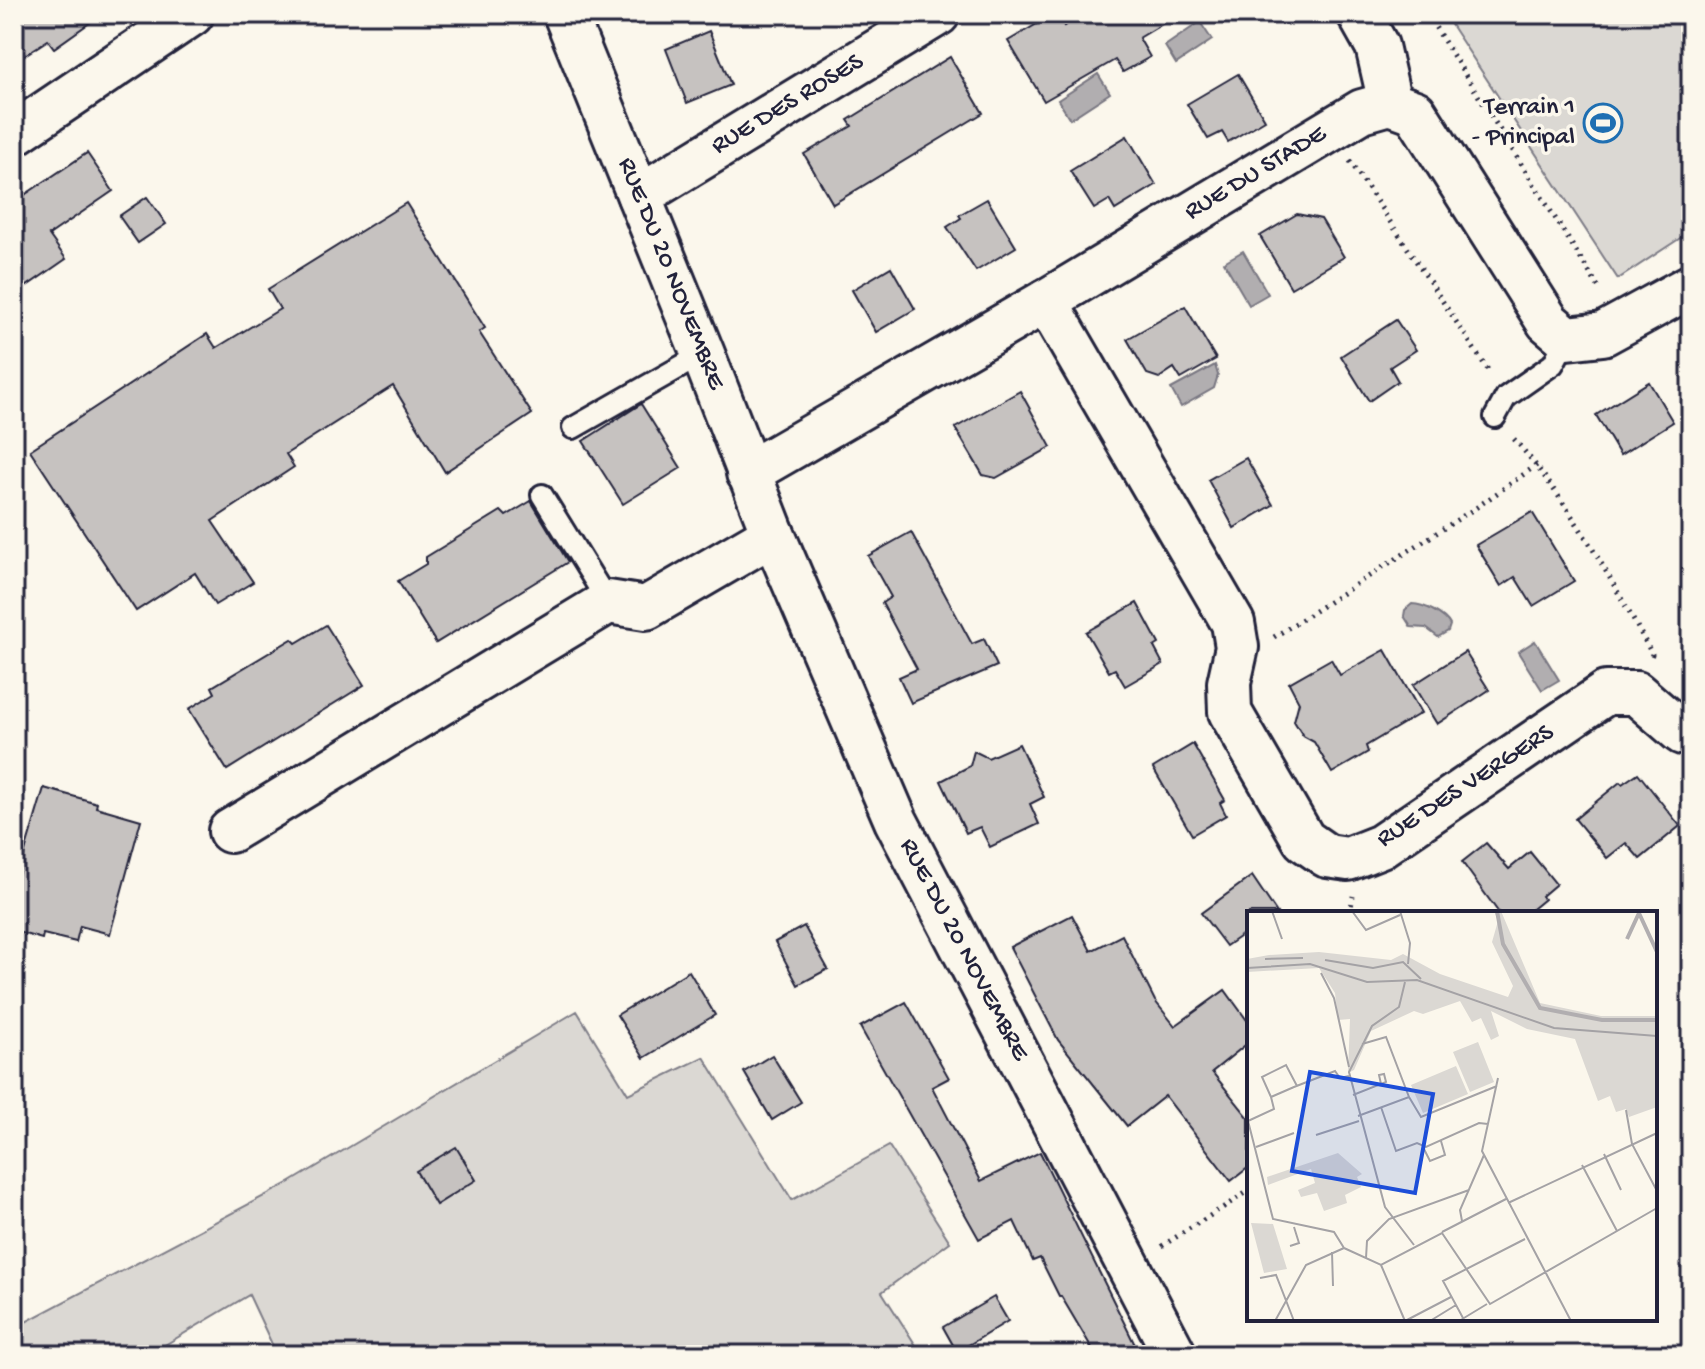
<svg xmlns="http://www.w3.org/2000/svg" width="1705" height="1369" font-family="'Gochi Hand',sans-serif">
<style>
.green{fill:#dbd8d3;stroke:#7e7d87;stroke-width:2}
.water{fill:#b1aeb0;stroke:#787681;stroke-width:2}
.building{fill:#c6c2c0;stroke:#22223b;stroke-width:2}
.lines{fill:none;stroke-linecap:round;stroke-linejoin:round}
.service-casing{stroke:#22223b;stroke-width:26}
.minor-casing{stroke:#22223b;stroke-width:48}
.path{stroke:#22223b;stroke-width:5;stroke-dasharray:2 6;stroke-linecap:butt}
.service{stroke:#fbf7ec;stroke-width:20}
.minor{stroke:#fbf7ec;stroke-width:42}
.labels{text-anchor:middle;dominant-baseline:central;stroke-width:7;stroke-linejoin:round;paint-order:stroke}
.street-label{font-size:26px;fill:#22223b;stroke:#fbf7ec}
.poi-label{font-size:26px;fill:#22223b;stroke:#fbf7ec;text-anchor:end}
.inset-river{fill:none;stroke:#b1aeb0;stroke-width:4}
.inset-road{fill:none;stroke:#a4a2a5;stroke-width:2}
.view{fill:#1d4ed8;fill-opacity:0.15;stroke:#1d4ed8;stroke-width:4}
.inset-edge{fill:none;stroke:#22223b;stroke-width:4}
</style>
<rect width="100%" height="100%" fill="#fbf7ec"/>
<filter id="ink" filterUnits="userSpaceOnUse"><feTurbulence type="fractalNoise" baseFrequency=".0125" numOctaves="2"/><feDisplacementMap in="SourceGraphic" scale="16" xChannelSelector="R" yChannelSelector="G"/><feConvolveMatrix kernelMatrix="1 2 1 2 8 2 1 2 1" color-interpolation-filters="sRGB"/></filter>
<g filter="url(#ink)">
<g class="green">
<path d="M1444 14H1691V231L1618 279Z"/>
<path d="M577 1011 628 1094 704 1057 792 1200 889 1146 950 1242 882 1292 922 1355H277L249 1295 148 1355H14V1328L289 1183Z"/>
</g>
<g class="water">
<path d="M1200 22 1212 40 1176 64 1165 46Z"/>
<path d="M1098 74 1110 93 1070 119 1058 100Z"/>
<path d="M1243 251 1268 294 1249 305 1224 262Z"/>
<path d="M1215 365 1218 375 1214 388 1181 407 1171 389Z"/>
<path d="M1412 604C1424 604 1445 615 1450 625L1448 631 1438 637 1426 628 1411 627 1404 616 1405 610Z"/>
<path d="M1535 641 1559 680 1542 690 1518 652Z"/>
</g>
<g class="building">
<path d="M14 14H102L54 48 48 40 14 62Z"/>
<path d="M1054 14H1057L1064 26 1083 14H1179L1139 38 1150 57 1123 72 1115 60 1044 101 1008 41Z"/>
<path d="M709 31 731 85 687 103 666 49Z"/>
<path d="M950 57 983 113 833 204 804 154 852 126 848 120Z"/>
<path d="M1238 74 1265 120 1228 142 1222 132 1208 139 1187 104Z"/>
<path d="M1127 136 1156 185 1115 210 1109 200 1094 209 1070 171Z"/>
<path d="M87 153 113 191 49 235 66 259 14 295V202Z"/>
<path d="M147 197 166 224 138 243 119 216Z"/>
<path d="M987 199 1016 247 976 271 947 227 961 218 959 215Z"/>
<path d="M406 203 485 328 479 332 532 414 445 472 393 386 286 454 294 467 212 521 253 582 215 605 195 573 136 611 30 450 207 334 216 348 280 309 268 289Z"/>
<path d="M1297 214 1321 219 1344 257 1291 288 1260 236Z"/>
<path d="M891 267 915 309 876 332 852 290Z"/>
<path d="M1185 306 1216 359 1181 379 1174 368 1159 378 1147 374 1127 339Z"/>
<path d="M1396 320 1416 350 1390 367 1398 381 1369 401 1341 356Z"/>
<path d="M1649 382 1673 422 1620 455 1596 415Z"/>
<path d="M1020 391 1051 447 996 478 983 475 955 428Z"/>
<path d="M641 404 681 468 623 504 583 441Z"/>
<path d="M1246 458 1273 505 1234 528 1208 480Z"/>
<path d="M531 501 568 562 436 643 398 581 426 564V557L501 511 506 516Z"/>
<path d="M1532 512 1574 581 1533 606 1515 577 1501 586 1476 545Z"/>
<path d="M911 532 972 644 984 639 997 666 911 703 899 677 917 669 882 603 891 597 868 556Z"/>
<path d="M1137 603 1159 644 1154 647 1163 664 1125 686 1115 669 1109 672 1086 632Z"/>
<path d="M326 625 364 685 227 770 189 709 215 693 212 687 292 639 296 643Z"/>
<path d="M1385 650 1421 713 1366 746 1368 752 1332 773 1314 742 1303 736 1294 721 1299 702 1289 683 1331 659 1340 675Z"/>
<path d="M1465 652 1489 690 1437 724 1413 685Z"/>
<path d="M1019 744 1044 797 1030 804 1039 824 990 847 980 827 966 833 941 781 970 766 974 751 988 758Z"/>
<path d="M1193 744 1225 800 1220 803 1226 815 1192 835 1153 768Z"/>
<path d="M1638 773 1680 826 1640 859 1626 843 1607 858 1575 819 1620 782 1622 784Z"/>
<path d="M44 788 97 803 96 807 141 820 110 934 80 926 76 942 43 934 42 939 14 931V889Z"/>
<path d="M1486 843 1509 869 1530 852 1556 884 1542 896 1544 899 1527 913H1499L1462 862Z"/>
<path d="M1252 876 1277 913H1249V930L1226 946 1201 913Z"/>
<path d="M1072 915 1091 951 1122 935 1155 1001 1175 1026 1225 990 1249 1023V1042L1212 1072 1249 1118V1167L1231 1181 1165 1096 1127 1126 1058 1040 1010 947Z"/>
<path d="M804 926 828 969 798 985 775 942Z"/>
<path d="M689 971 715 1015 644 1058 617 1015Z"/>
<path d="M906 1002 949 1078 932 1087 981 1181 1040 1152 1140 1355H1096L1061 1296H1059L1040 1258 1033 1261 1014 1221 979 1239 860 1027Z"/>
<path d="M772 1055 801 1102 772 1120 744 1072Z"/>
<path d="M456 1147 476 1180 436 1205 416 1171Z"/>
<path d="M994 1297 1008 1321 957 1352 943 1327Z"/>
</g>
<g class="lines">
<g class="service-casing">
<g id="service">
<path d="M1495 417 1506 397 1553 364 1567 338"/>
<path d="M573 428 703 354"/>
<path d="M542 495 608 602"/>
</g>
</g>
<g class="minor-casing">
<g id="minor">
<path d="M565 14 703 354 773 534 896 821 1175 1355"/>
<path d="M1359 14 1377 46 1390 103"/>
<path d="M14 134 192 14"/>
<path d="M639 196 938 14"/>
<path d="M1046 301 1233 623 1237 647 1229 683 1230 712 1304 840 1327 856 1348 859 1381 846 1606 693H1636L1682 733 1691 735"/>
<path d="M748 473 1046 301 1362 111 1390 103 1415 112 1548 322 1567 338 1603 334 1691 286"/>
<path d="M230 831 608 602 646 608 773 534"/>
</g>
</g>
<g class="path">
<path d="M1427 14 1601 291"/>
<path d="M1350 161 1490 373"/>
<path d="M1514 439C1568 500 1613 582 1652 654L1650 660"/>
<path d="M1274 637 1477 507 1537 465"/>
<path d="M1350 913 1353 896"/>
<path d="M1162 1246 1249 1191"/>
</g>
<use href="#service" class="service"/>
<use href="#minor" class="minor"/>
</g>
</g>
<defs>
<g id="stadium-ring" transform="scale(2)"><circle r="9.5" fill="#fbf7ec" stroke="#1f6fb2" stroke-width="1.5"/><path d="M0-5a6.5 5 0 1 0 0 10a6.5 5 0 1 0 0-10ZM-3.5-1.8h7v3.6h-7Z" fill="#1f6fb2"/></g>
</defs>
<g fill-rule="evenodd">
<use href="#stadium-ring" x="1603" y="123"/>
</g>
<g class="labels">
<g class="street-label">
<text transform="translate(788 105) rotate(-31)">RUE DES ROSES</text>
<text transform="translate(1256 174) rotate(-31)">RUE DU STADE</text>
<text transform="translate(670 274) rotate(68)">RUE DU 20 NOVEMBRE</text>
<text transform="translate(1466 787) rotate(-33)">RUE DES VERGERS</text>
<text transform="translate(963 950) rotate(62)">RUE DU 20 NOVEMBRE</text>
</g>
<g class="poi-label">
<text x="1575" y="108">Terrain 1<tspan x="1575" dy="30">- Principal</tspan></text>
</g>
</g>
<g transform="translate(1247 911)">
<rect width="410" height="410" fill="#fbf7ec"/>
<path d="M247 0H254L293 92 354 105H410V196L382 206 379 198 369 201 363 185 351 190 328 128 280 118 244 100 252 125 244 129 234 107 225 111 213 90 176 103 167 100 124 120 107 159 101 162 103 108 91 109 88 82 72 57 0 61V48L22 44 72 41 144 49 156 43 193 63 261 86 266 75 245 31 251 10ZM231 131 247 171 223 181 206 141ZM209 155 221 183 176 202 164 174ZM91 242 115 263 110 266 114 276 98 284 100 292 77 300 70 282 54 286 51 279 68 272 64 258 21 274 20 266ZM4 312 26 313 40 358 17 362Z" fill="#dbd8d3"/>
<path class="inset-river" d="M250 0 256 33 293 97 355 109H410M391 0 410 41M380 28 392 2"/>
<path class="inset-road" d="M25 0 35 28M105 0 119 19 153 4M153 0 163 32 161 53M18 48 56 47M78 49 126 57 156 51 174 68M0 57 63 53 120 71 170 69 307 117 410 125M74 62 87 87 102 156M158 71 152 96 125 115 102 161 138 296 167 334M115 133 139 126 162 186M251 167 235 240 324 410M106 184 139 171 137 163 132 164 134 173M24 186 15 166 39 154 50 175M134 196 149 240 170 232 179 236 232 212 241 213M379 199 385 233 410 280M111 205 162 186 174 206 250 175M0 206 26 308 87 321 97 337M1 210 27 198 24 186 47 176 88 160 93 167 102 165M69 224 112 210M9 236 47 222M176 236 183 250 198 244 194 230M357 243 374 279M335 254 370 320M0 291V327M261 292 410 222M215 310 213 299 237 244M195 321 259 288M43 335 52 332 47 316M97 337 134 354 195 322 243 393 410 297M85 341 86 375M119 347 120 330 142 308 222 279M134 354 158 410M13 367 29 364 47 410M216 407 196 370 278 328M28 410 59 354 97 337M158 410 204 386M183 410 209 394M212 410 240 393"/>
<path class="view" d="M63 161 186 183 168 282 45 260Z"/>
<rect width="410" height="410" class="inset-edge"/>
</g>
<rect width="1705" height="1369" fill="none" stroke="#fbf7ec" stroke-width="48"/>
<rect x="24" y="24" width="1657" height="1321" fill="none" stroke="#22223b" stroke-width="3" filter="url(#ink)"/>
</svg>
